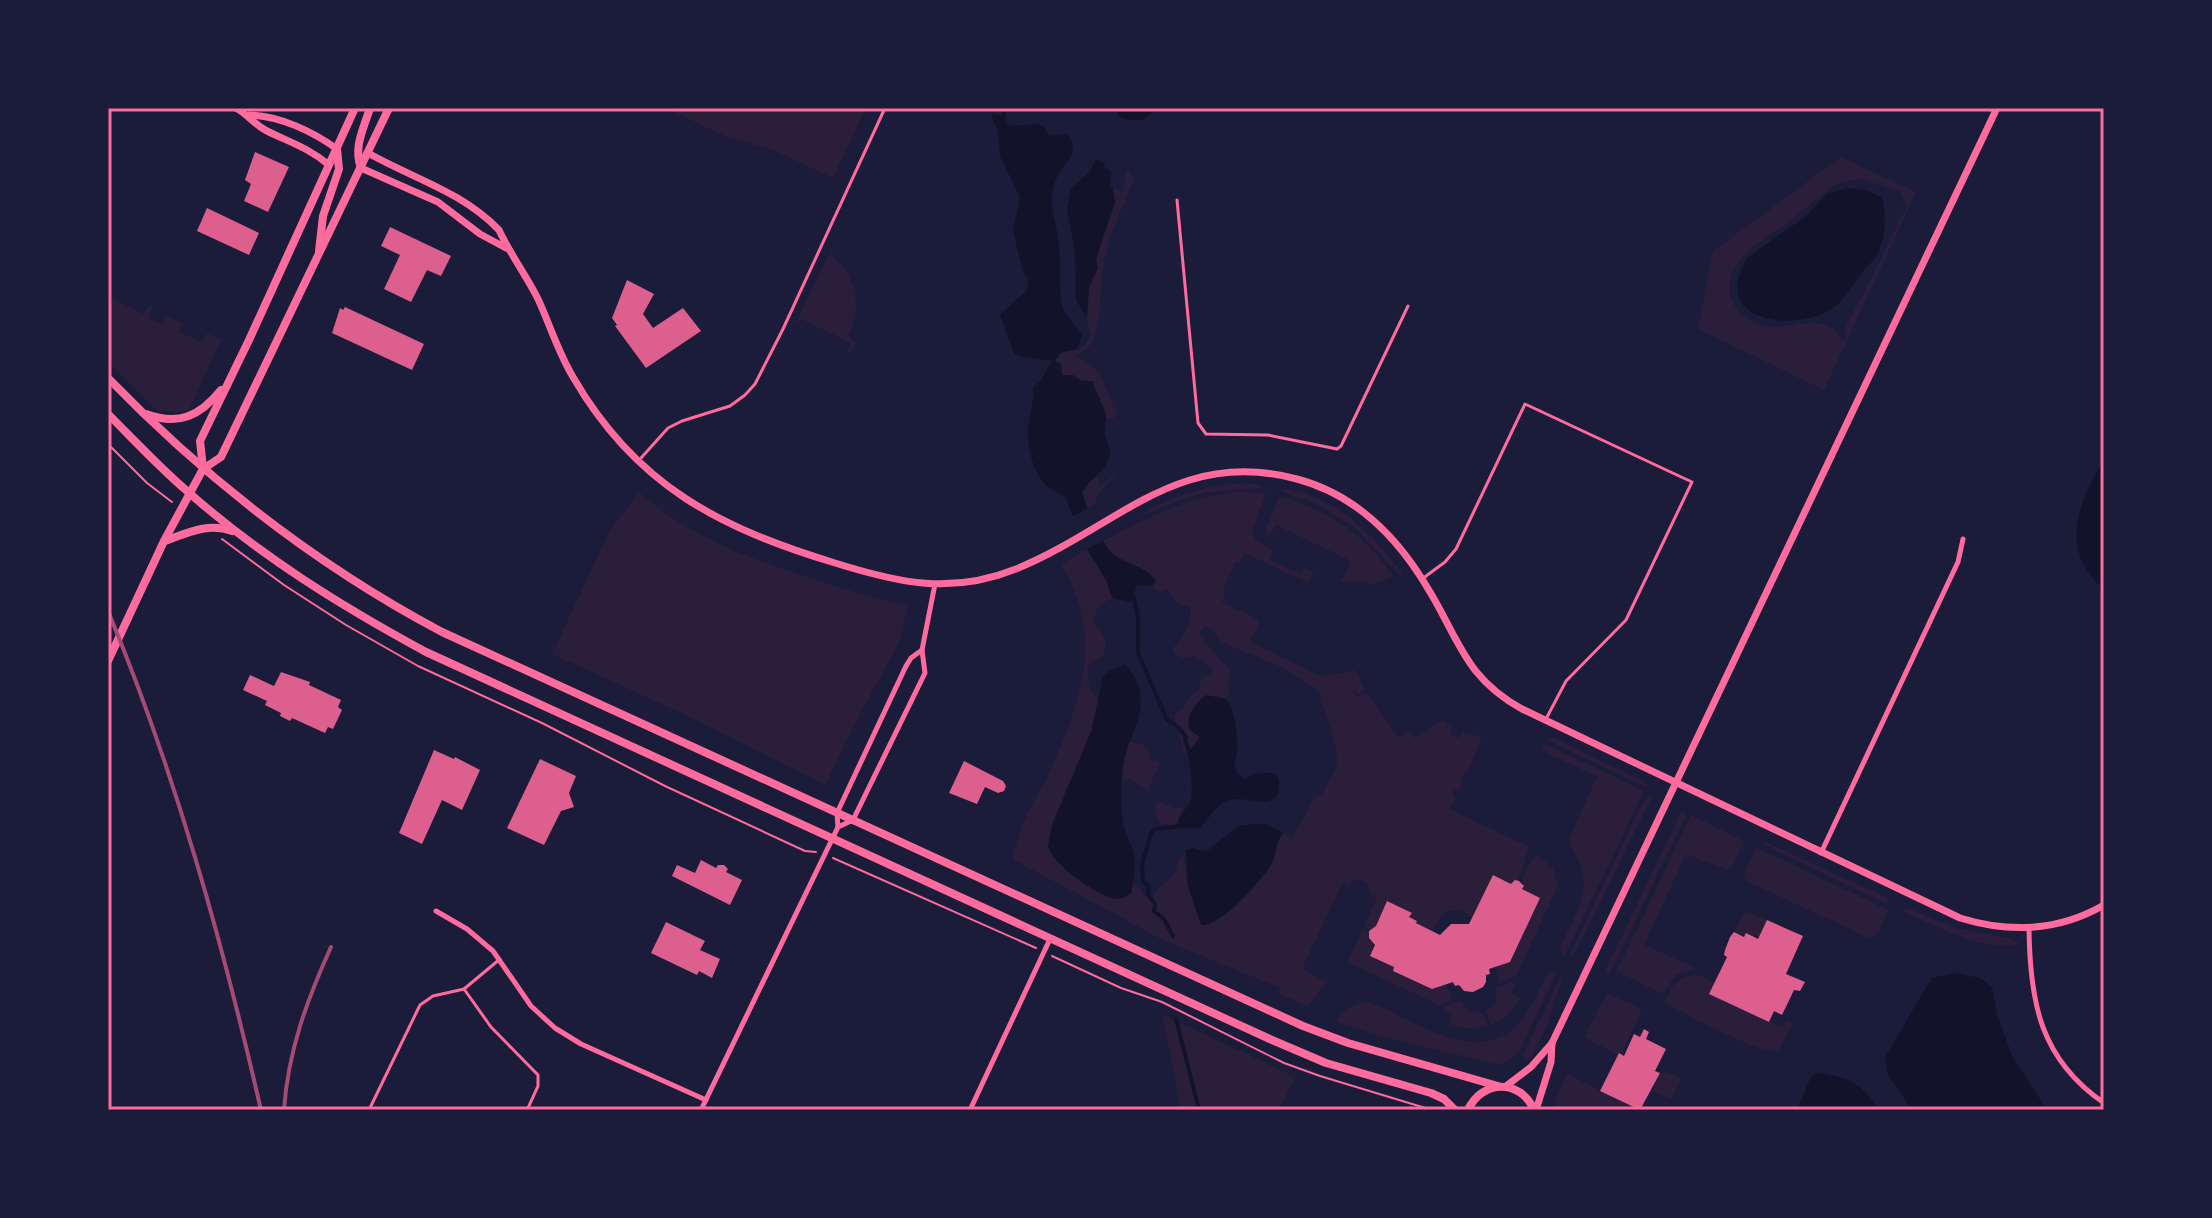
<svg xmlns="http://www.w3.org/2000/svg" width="2212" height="1218" font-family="Arial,sans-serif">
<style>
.green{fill:#2a1e3b;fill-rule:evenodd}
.water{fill:#12122b}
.pier{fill:#1b1b3a}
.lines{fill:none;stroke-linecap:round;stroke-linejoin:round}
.stream{stroke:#12122b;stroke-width:4}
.building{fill:#dd5f8e}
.path{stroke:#ff6b9d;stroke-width:2}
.service{stroke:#ff6b9d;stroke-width:3}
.minor{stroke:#ff6b9d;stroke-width:5}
.tertiary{stroke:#ff6b9d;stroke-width:7}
.secondary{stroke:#ff6b9d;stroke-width:8}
.rail{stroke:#a44b75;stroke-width:4}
.neatline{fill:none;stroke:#ff6b9d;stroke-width:3}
</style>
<rect width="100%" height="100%" fill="#1b1b3a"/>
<g class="green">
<path d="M676 108H866L833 178 771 149 729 138 674 112Z"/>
<path d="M1841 157 1916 192 1824 390 1698 329 1713 251ZM1862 179 1898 191 1907 205 1873 276 1846 325 1845 340H1842L1835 329 1823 324C1795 319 1777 337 1746 318 1739 313 1734 306 1731 298 1719 261 1767 239 1790 221 1814 203 1830 180 1862 179Z"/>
<path d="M1128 169 1134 180C1123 205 1112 229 1105 256 1098 285 1104 312 1093 340 1090 348 1082 352 1075 355L1092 365 1100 374 1117 415 1112 419H1105L1087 379 1081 381 1073 375H1061V368L1055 359 1064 351 1080 349 1088 341 1090 334 1087 318 1089 287 1098 268 1096 259 1104 229 1113 211V188L1122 192 1124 190 1125 176Z"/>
<path d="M835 245 831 255C858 278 862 306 848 337L856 343 850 353 848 351 851 343 801 319 794 327 832 247Z"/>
<path d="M108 297 144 314 148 307H152L149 318 162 324 166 316 182 323 179 332 202 342 207 333 221 340 189 410 182 412 157 411 108 362Z"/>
<path d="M1096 474 1100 484 1108 481 1112 476 1115 477 1098 493 1095 504 1088 508 1082 493Z"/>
<path d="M1249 483 1260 485 1265 488 1207 492 1179 500 1131 520C1169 497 1204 484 1249 483Z"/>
<path d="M1283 489C1334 495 1372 533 1401 572L1402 577 1352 525 1315 503 1280 491Z"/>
<path d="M639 492C689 537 751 559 813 579 845 589 876 599 908 606L899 643 863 708 825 785 677 711 552 654 609 532Z"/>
<path d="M1240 492 1266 493 1252 532 1256 540 1273 550 1270 560 1301 574 1305 568 1314 572 1309 583 1245 553 1239 563 1235 562 1223 589 1226 591 1222 602 1257 619 1259 623 1250 642 1323 677 1355 670 1366 690 1358 694 1353 691 1356 697 1367 692 1398 737 1408 731 1415 738 1443 720 1452 728 1450 735 1459 738 1463 732 1482 737 1468 772 1465 771 1459 791 1454 789 1452 795 1456 797 1450 809 1529 847 1518 881 1511 884 1493 875 1472 918C1456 903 1438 911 1434 932L1416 923 1417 921 1409 917 1411 913 1387 901 1376 926 1371 930 1364 926 1377 898 1369 894 1368 884 1356 879 1349 885 1343 882 1302 969 1327 982 1307 1006 1278 993 1280 988 1161 939 1014 860 1013 855C1018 839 1023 823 1030 808 1034 799 1041 791 1045 782 1078 709 1108 639 1061 565 1076 554 1094 546 1111 537 1150 516 1193 495 1240 492ZM1137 585 1152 586 1161 593 1168 589 1178 604 1191 608C1192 623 1184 637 1173 648V653L1182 658 1195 656 1212 668V673L1202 677 1198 691 1189 696 1183 709 1177 711 1174 716 1184 752 1187 754 1200 737C1187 723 1189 724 1195 706L1218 696 1226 699 1230 690 1228 686 1231 669 1221 661 1199 634 1205 626 1213 629 1221 642 1277 665 1319 690C1323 711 1341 749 1336 766 1334 775 1326 785 1322 794L1314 797C1308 814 1298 823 1292 839L1283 833 1278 838 1265 874 1201 925 1188 886 1184 857 1178 860C1178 881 1162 877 1154 897L1143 894 1139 887 1132 885 1131 893 1112 898C1089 885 1046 868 1049 837L1092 729 1098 699C1088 690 1085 675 1090 662L1102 658C1110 641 1103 633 1092 620L1100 605 1112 598 1131 602Z"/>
<path d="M1279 496C1331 511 1361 533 1394 576L1371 585 1365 581 1340 582 1351 564 1347 559 1276 525 1272 532 1267 533 1266 529Z"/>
<path d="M1554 738 1643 781 1647 784 1646 787 1547 740Z"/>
<path d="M1129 742 1142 744 1148 749 1150 759 1160 762 1148 790 1139 786 1130 778 1122 780 1126 746Z"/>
<path d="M1543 743 1644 791 1564 957 1560 948C1570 923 1591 896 1581 867 1578 857 1570 849 1569 838L1597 777 1547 753 1543 749Z"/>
<path d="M1651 792V799L1575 953 1569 957 1639 810Z"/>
<path d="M1160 801 1175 809 1184 807 1178 819 1180 828 1176 825 1162 824C1156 817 1154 811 1156 803Z"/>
<path d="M1681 812 1687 813 1609 976 1605 971Z"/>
<path d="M1691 815 1744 841 1733 866 1727 870 1686 854 1644 945 1694 967 1692 970 1676 975 1662 994 1617 971Z"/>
<path d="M1765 842 1886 897 1889 905 1761 843Z"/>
<path d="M1756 847 1888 910 1878 934 1869 938 1746 881 1745 872Z"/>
<path d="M1539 855 1554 870 1558 886 1516 976 1500 982 1496 967 1510 962 1540 898 1522 889C1522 879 1527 860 1539 855Z"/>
<path d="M1908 908 1956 928 2013 939 2020 944C1985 954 1934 925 1902 911Z"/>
<path d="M1749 912 1767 920 1758 939 1734 932 1743 914Z"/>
<path d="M1363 929 1369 932 1370 941 1394 967 1393 971 1432 989 1446 984 1453 999 1439 1005 1347 962Z"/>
<path d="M1553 971 1557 972 1518 1054 1499 1065 1380 1036 1341 1024 1337 1020 1346 1009 1365 1001C1381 1005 1396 1015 1411 1022 1452 1041 1497 1060 1528 1011 1536 999 1541 985 1548 972Z"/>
<path d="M1561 975 1562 979 1547 1026 1529 1061 1523 1055Z"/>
<path d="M1698 975 1715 982 1710 994 1782 1027 1786 1020 1793 1023 1779 1050C1760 1056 1686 1013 1664 1003 1672 985 1678 975 1698 975Z"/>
<path d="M1511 982 1516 984 1511 993 1519 997V1001L1506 1016 1491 1025 1486 1012 1496 1002V988Z"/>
<path d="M1607 993 1642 1009 1622 1054 1618 1055 1584 1037Z"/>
<path d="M1460 1001 1470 1012 1483 1013 1488 1026 1466 1029 1449 1024 1451 1014 1442 1010 1444 1007Z"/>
<path d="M1162 1014 1295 1077 1279 1110H1181Z"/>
<path d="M1667 1072 1682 1079 1671 1099 1652 1091 1660 1073Z"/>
<path d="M1567 1074 1640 1110H1556L1555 1101Z"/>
</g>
<g class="water">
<path d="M1116 108H1156C1146 123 1134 123 1118 116Z"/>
<path d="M991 114 1004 116 1003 120 1007 126 1038 124 1044 127 1049 136 1067 134C1082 153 1065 161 1057 177 1046 202 1055 215 1058 238 1061 259 1059 280 1061 301L1064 311 1082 335 1077 349 1060 353 1055 361 1061 364 1062 375H1073L1081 381H1093C1095 394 1104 403 1106 416 1106 422 1104 429 1105 435 1108 447 1114 451 1106 464 1099 476 1088 480 1082 493 1084 503 1103 543 1109 550 1121 564 1148 566 1156 581L1152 586 1137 585 1131 602 1112 598 1106 580 1087 549 1066 499 1060 493C1040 490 1028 456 1028 437 1027 420 1035 405 1033 387L1040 382 1052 361 1018 356 1014 353 1000 315 1028 289V277L1023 273 1013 231 1020 197 1000 156 998 131Z"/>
<path d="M1096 159 1105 162 1104 166 1111 172 1110 186 1113 188 1115 202 1096 259 1098 268 1089 287 1087 318 1076 300 1075 253 1067 208 1071 189 1091 170Z"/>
<path d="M1848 188 1869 191 1882 198C1887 216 1886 241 1875 258 1871 263 1866 267 1862 272 1853 284 1844 302 1830 310 1787 334 1709 318 1748 257L1805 217 1827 194Z"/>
<path d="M2104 460V589C2059 553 2077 502 2104 460Z"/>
<path d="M1125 665C1162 703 1123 735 1122 776 1121 791 1120 811 1124 826 1127 838 1135 850 1135 862 1135 872 1133 883 1131 893 1125 897 1121 900 1113 898 1094 894 1055 865 1048 847L1052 825 1092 729 1103 677 1109 671Z"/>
<path d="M1207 695 1226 699C1236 709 1241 751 1234 763L1237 773 1245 779C1255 774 1281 765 1279 787 1277 816 1241 792 1226 801 1215 806 1208 820 1200 828H1180L1178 820C1181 813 1187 808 1190 802 1194 795 1191 762 1187 754L1200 737C1196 734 1190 732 1189 727 1186 715 1198 700 1207 695Z"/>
<path d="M1255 824H1267L1283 833C1276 842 1277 852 1272 863 1263 879 1220 928 1201 925L1188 886 1186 850 1194 848 1206 852 1238 826Z"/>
<path d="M1955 973 1980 978 1992 987 1997 1014 2012 1056 2047 1110H1912L1888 1075 1885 1058 1925 989 1932 978Z"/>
<path d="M1819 1073C1850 1078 1861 1083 1879 1110H1797L1811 1077Z"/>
</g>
<path class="pier" d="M1091 506 1108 538 1084 551 1068 519Z"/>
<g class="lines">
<g class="stream">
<path d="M1005 108 1003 120 1010 130"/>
<path d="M1131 595 1134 598 1138 618V653L1167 720 1178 727 1186 737 1185 740 1191 756"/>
<path d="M1173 936 1164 919 1154 911 1155 904 1148 895 1149 886 1143 882 1142 865 1151 833 1155 829 1175 827 1183 821"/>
<path d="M1176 1019 1199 1110"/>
</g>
</g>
<g class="building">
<path d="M255 152 289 167 268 212 244 201 251 184 245 180Z"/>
<path d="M207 208 259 233 249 255 197 231Z"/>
<path d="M390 227 451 256 441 276 427 270 411 302 384 289 400 255 381 246Z"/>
<path d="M627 280 654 294 643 314 653 328 683 308 701 331 646 368 615 326 617 325 612 318Z"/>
<path d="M345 307 424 344 412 370 332 333 340 308 343 310Z"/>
<path d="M281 672 310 682 309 685 341 700 338 707 342 710 333 729 328 727 325 733 292 718 290 721 280 716 281 713 265 705 267 701 243 690 250 675 274 686Z"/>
<path d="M434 750 454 759 455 757 480 770 462 810 442 800 422 844 399 833Z"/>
<path d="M540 759 576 776 569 793 574 807 561 811 544 845 507 828Z"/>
<path d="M964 761 1003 781 1006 786 1004 791 998 793 985 787 977 804 949 793Z"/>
<path d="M701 860 716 868 718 865H724L728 869 726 872 742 880 730 905 672 876 677 865 695 873Z"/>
<path d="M1493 875 1511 884 1515 880 1519 881 1524 886 1522 889 1540 898 1510 962 1489 969 1490 974 1486 975V982L1483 987 1473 992 1464 991 1459 985 1455 986 1453 982 1432 989 1393 971 1394 967 1370 956 1375 945 1369 938V931L1376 926 1387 901 1412 913 1409 917 1417 921 1416 923 1440 935 1451 924H1469Z"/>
<path d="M1767 920 1803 936 1786 974 1805 982 1800 991 1794 990 1782 1015 1774 1011 1769 1022 1709 994 1727 957 1724 955 1725 950 1730 937 1734 932 1744 937 1746 933 1758 939Z"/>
<path d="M666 922 705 941 700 950 720 959 712 978 699 971 697 975 651 953Z"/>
<path d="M1644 1029 1649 1032 1646 1039 1666 1049 1655 1071 1660 1073 1640 1110 1600 1091 1619 1053 1624 1056 1634 1034 1640 1037Z"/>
</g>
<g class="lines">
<g class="path">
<path d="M108 444 147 483 172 502"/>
<path d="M222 539 284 585 346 625 418 666 542 723 665 786 805 851 816 852"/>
<path d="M833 858 1036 948"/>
<path d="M1052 956 1121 988 1162 1002 1284 1063 1320 1076 1432 1110"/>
</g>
<g class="service">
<path d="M1177 200 1198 423 1206 434 1268 435 1337 449 1341 446 1408 306"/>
<path d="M641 458 668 428 682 421 730 406 745 395 755 384 783 329 885 108"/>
<path d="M1422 579 1445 562 1456 549 1525 404 1692 482 1626 620 1566 681 1546 719"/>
<path d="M464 989 491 1027 538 1075V1086L527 1110"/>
<path d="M369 1110 420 1005 433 996 464 989 500 959"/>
</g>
<g class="minor">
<path d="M838 827 853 820 925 673 922 650 935 584"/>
<path d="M1821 853 1958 562 1963 539"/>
<path d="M436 911 467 929 493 951 531 1006 555 1028 581 1044 706 1100"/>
<path d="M2029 929C2030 1002 2040 1059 2104 1103"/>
<path d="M701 1110 838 827 837 813 906 666 911 658 922 650"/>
<path d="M970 1110 1050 939"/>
</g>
<g class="tertiary">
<path d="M236 108C247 114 255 125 267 131 289 142 309 148 329 165"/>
<path d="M250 115C280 116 312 131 337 149"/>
<path d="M368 153C414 179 461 191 499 230 510 254 526 275 538 299 550 325 558 352 573 377 636 486 720 528 835 563 899 583 951 595 1016 569 1117 528 1177 447 1297 479 1357 495 1400 540 1430 592 1460 642 1466 678 1522 709L1960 918C2009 933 2059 931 2104 905"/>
<path d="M361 168 438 202 480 234 506 248"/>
<path d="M1506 1086 1531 1067 1552 1043 1997 108"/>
<path d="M1536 1110 1551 1062 1552 1043"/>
</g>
<g class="secondary">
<path d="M361 168C353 147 364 128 370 108"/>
<path d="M319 251 323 216 339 169 337 149"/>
<path d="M108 378C207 480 316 565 442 632L1303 1026 1348 1043 1498 1086"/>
<path d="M108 414C134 440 159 467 187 491 259 555 341 606 426 652L1272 1040 1326 1063 1431 1093 1444 1099 1455 1110"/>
<path d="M146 414C179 426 200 416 221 390"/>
<path d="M203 468 200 441 249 340 355 108"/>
<path d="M165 541C187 533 209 522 232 531"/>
<path d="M108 661 164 541 203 469 221 457 389 108"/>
<path d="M1468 1110C1482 1079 1521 1079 1534 1110"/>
</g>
<g class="rail">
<path d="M108 611C175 772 222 940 261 1110"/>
<path d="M284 1110C288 1051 307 1000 331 947"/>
</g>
</g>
<rect width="2212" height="1218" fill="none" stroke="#1b1b3a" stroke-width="220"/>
<rect x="110" y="110" width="1992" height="998" class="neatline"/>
</svg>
